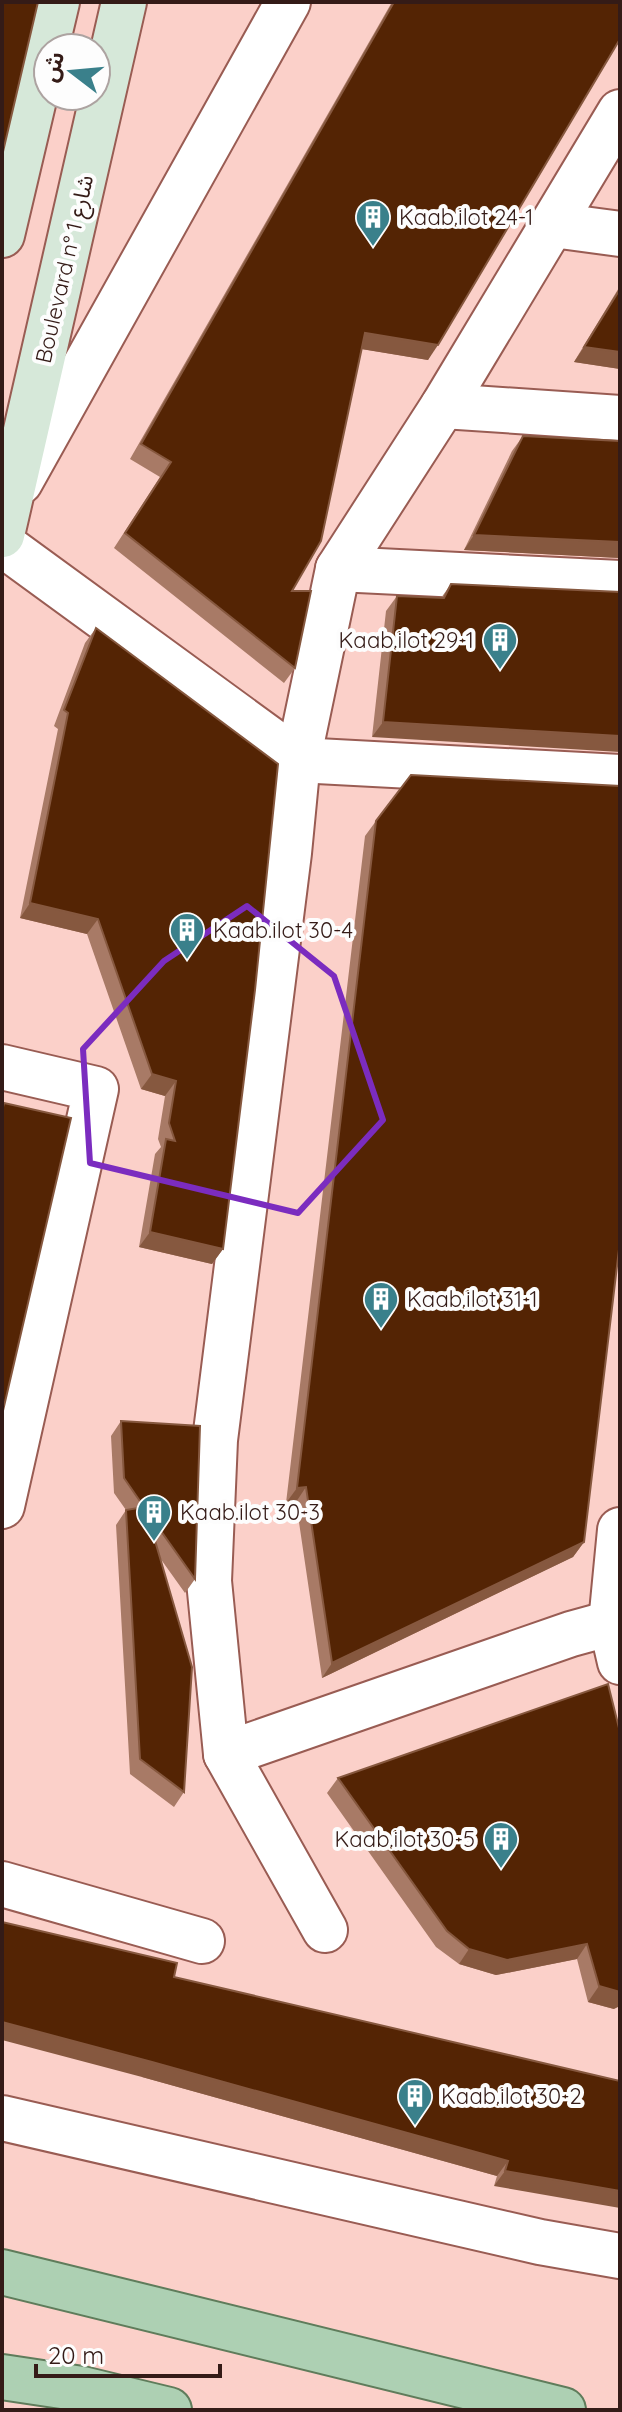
<svg xmlns="http://www.w3.org/2000/svg" width="622" height="2412" font-family="Quicksand,'Noto Sans Arabic',sans-serif">
<style>
.lines{fill:none;stroke-linecap:round;stroke-linejoin:round}
.minor-casing{stroke:#995c53;stroke-width:48}
.secondary-casing{stroke:#995c53;stroke-width:48}
.primary-casing{stroke:#5f7c5b;stroke-width:48}
.minor{stroke:#fff;stroke-width:44}
.secondary{stroke:#d6e8d9;stroke-width:44}
.primary{stroke:#add0b3;stroke-width:44}
.wall{fill:#a87a66}
.shaded-wall{fill:#86583f}
.building{fill:#542404;stroke:#86583f;stroke-width:2}
.marked{fill:none;stroke:#7b2cbf;stroke-width:6;stroke-linejoin:round}
.labels{text-anchor:middle;dominant-baseline:central;stroke-width:8;stroke-linejoin:round;paint-order:stroke}
.poi-label{font-size:22px;fill:#341b17;stroke:#fdfdfd;text-anchor:start}
.street-label{font-size:22px;fill:#341b17;stroke:#fdfdfd}
</style>
<rect width="100%" height="100%" fill="#fbd0c9"/>
<g class="lines">
<g class="minor-casing">
<g id="minor">
<path d="M553 225 620 234"/>
<path d="M443 406 620 418"/>
<path d="M20 482 288 2"/>
<path d="M2 544 298 760 620 777"/>
<path d="M338 569 620 583"/>
<path d="M2 1067 96 1089 2 1506"/>
<path d="M620 1530 611 1623 620 1662"/>
<path d="M226 1754 571 1634 611 1623 620 1624"/>
<path d="M2 1884 202 1941"/>
<path d="M325 1930 226 1754 209 1581 215 1440 289 853 298 760 338 569 443 406 620 112"/>
<path d="M2 2118 540 2242 620 2256"/>
</g>
</g>
<g class="secondary-casing">
<g id="secondary">
<path d="M2 235 57 2"/>
<path d="M2 535 124 2"/>
</g>
</g>
<g class="primary-casing">
<g id="primary">
<path d="M2 2272 563 2410"/>
<path d="M2 2377 82 2389 169 2410"/>
</g>
</g>
<use href="#minor" class="minor"/>
<use href="#secondary" class="secondary"/>
<use href="#primary" class="primary"/>
</g>
<g class="wall">
<path d="M392 2H620L428 360 362 349 292 591 295 668 284 683 114 548 160 477 130 459Z"/>
<path d="M620 286V369L574 362Z"/>
<path d="M523 436 620 441V558L464 550 512 451Z"/>
<path d="M451 584 620 592 372 737 386 611 397 596 441 598Z"/>
<path d="M96 628 223 1249 212 1264 139 1247 155 1154 161 1147 158 1139 165 1096 141 1089 87 934 20 918 58 729 54 726 85 643Z"/>
<path d="M376 821 584 1542 573 1557 322 1678 296 1502 286 1503 365 836Z"/>
<path d="M121 1421 195 1579 185 1593 160 1558 184 1792 174 1807 130 1774 116 1525 126 1510 114 1493 111 1436Z"/>
<path d="M608 1684 614 2009 588 2002 577 1959 496 1975 459 1964 436 1947 327 1793 338 1778Z"/>
<path d="M174 1977 620 2081 494 2186 497 2176 142 2077Z"/>
</g>
<g class="shaded-wall">
<path d="M365 333 438 345 428 360 355 348Z"/>
<path d="M584 347 620 352V369L574 362Z"/>
<path d="M474 535 620 542V558L464 550Z"/>
<path d="M383 722 620 736V752L372 737Z"/>
<path d="M30 903 98 919 87 934 20 918Z"/>
<path d="M152 1074 176 1081 165 1096 141 1089Z"/>
<path d="M150 1232 223 1249 212 1264 139 1247Z"/>
<path d="M306 1487 296 1502 286 1503 297 1488Z"/>
<path d="M584 1542 573 1557 322 1678 332 1663Z"/>
<path d="M587 1944 577 1959 496 1975 459 1964 469 1949Z"/>
<path d="M599 1986 620 1992V2006L614 2009 588 2002Z"/>
<path d="M2 2022 152 2062 508 2161 497 2176 142 2077 2 2040Z"/>
<path d="M505 2171 620 2191V2208L494 2186Z"/>
</g>
<g class="building">
<path d="M2 2H38L2 156Z"/>
<path d="M394 2H620V39L438 345 365 333 321 541 292 591H311L295 668 125 533 171 462 141 444Z"/>
<path d="M620 289V352L584 347Z"/>
<path d="M523 436 620 441V542L474 535Z"/>
<path d="M451 584 620 592V736L383 722 397 596 444 598Z"/>
<path d="M96 628 278 764 255 990 223 1249 150 1232 166 1139 175 1141 169 1123 176 1081 152 1074 98 919 30 903 68 713 64 710Z"/>
<path d="M411 775 620 786V1241L584 1542 332 1663 306 1487 297 1488 376 821Z"/>
<path d="M4 1103 71 1118 2 1415V1111Z"/>
<path d="M121 1421 200 1426 195 1579 146 1510 192 1667 184 1792 140 1759 126 1510 144 1507 124 1478Z"/>
<path d="M608 1684 620 1732V1992L599 1986 587 1944 507 1960 469 1949 447 1931 338 1778Z"/>
<path d="M2 1922 177 1963 174 1977 620 2081V2191L505 2171 508 2161 152 2062 2 2022Z"/>
</g>
<path class="marked" d="M247 906 334 976 383 1120 298 1213 90 1163 83 1049 164 961Z"/>
<defs>
<g id="building-pin" transform="scale(1.8)"><path d="M0 17L-7.5 6A9.5 9.5 0 1 1 7.5 6Z" fill="#3a808b" stroke="#fdfdfd"/><path d="M-4-6H4V6H1V3H-1V6H-4ZM-2.5-4.3h1.7v1.8h-1.7ZM.8-4.3h1.7v1.8H.8ZM-2.5-1h1.7V.8h-1.7ZM.8-1h1.7V.8H.8Z" fill="#fff"/></g>
</defs>
<g fill-rule="evenodd">
<use href="#building-pin" x="373" y="217"/>
<use href="#building-pin" x="500" y="640"/>
<use href="#building-pin" x="187" y="930"/>
<use href="#building-pin" x="381" y="1299"/>
<use href="#building-pin" x="154" y="1512"/>
<use href="#building-pin" x="501" y="1839"/>
<use href="#building-pin" x="415" y="2096"/>
</g>
<g class="labels">
<g class="poi-label">
<text x="399" y="217">Kaab.ilot 24-1</text>
<text x="474" y="640" text-anchor="end">Kaab.ilot 29-1</text>
<text x="213" y="930">Kaab.ilot 30-4</text>
<text x="407" y="1299">Kaab.ilot 31-1</text>
<text x="180" y="1512">Kaab.ilot 30-3</text>
<text x="475" y="1839" text-anchor="end">Kaab.ilot 30-5</text>
<text x="441" y="2096">Kaab.ilot 30-2</text>
</g>
<g class="street-label">
<text transform="translate(64 269) rotate(-77)">Boulevard n° شارع 1</text>
</g>
</g>
<rect width="622" height="2412" fill="none" stroke="#341b17" stroke-width="8"/>
<g transform="translate(72 72) rotate(286)"><circle r="38" fill="#fdfdfd" stroke="#ada3a1" stroke-width="2"/>
<path d="M0-6L14 30L0 20L-14 30Z" fill="#3a808b"/>
<text y="-12" font-size="22" font-weight="bold" text-anchor="middle" fill="#341b17">ش</text>
</g>
<path d="M36 2364v12h184v-12" fill="none" stroke="#341b17" stroke-width="4"/>
<text x="48" y="2364" font-size="24" fill="#341b17" stroke="#fdfdfd" stroke-width="6" paint-order="stroke">20 m</text>
</svg>
